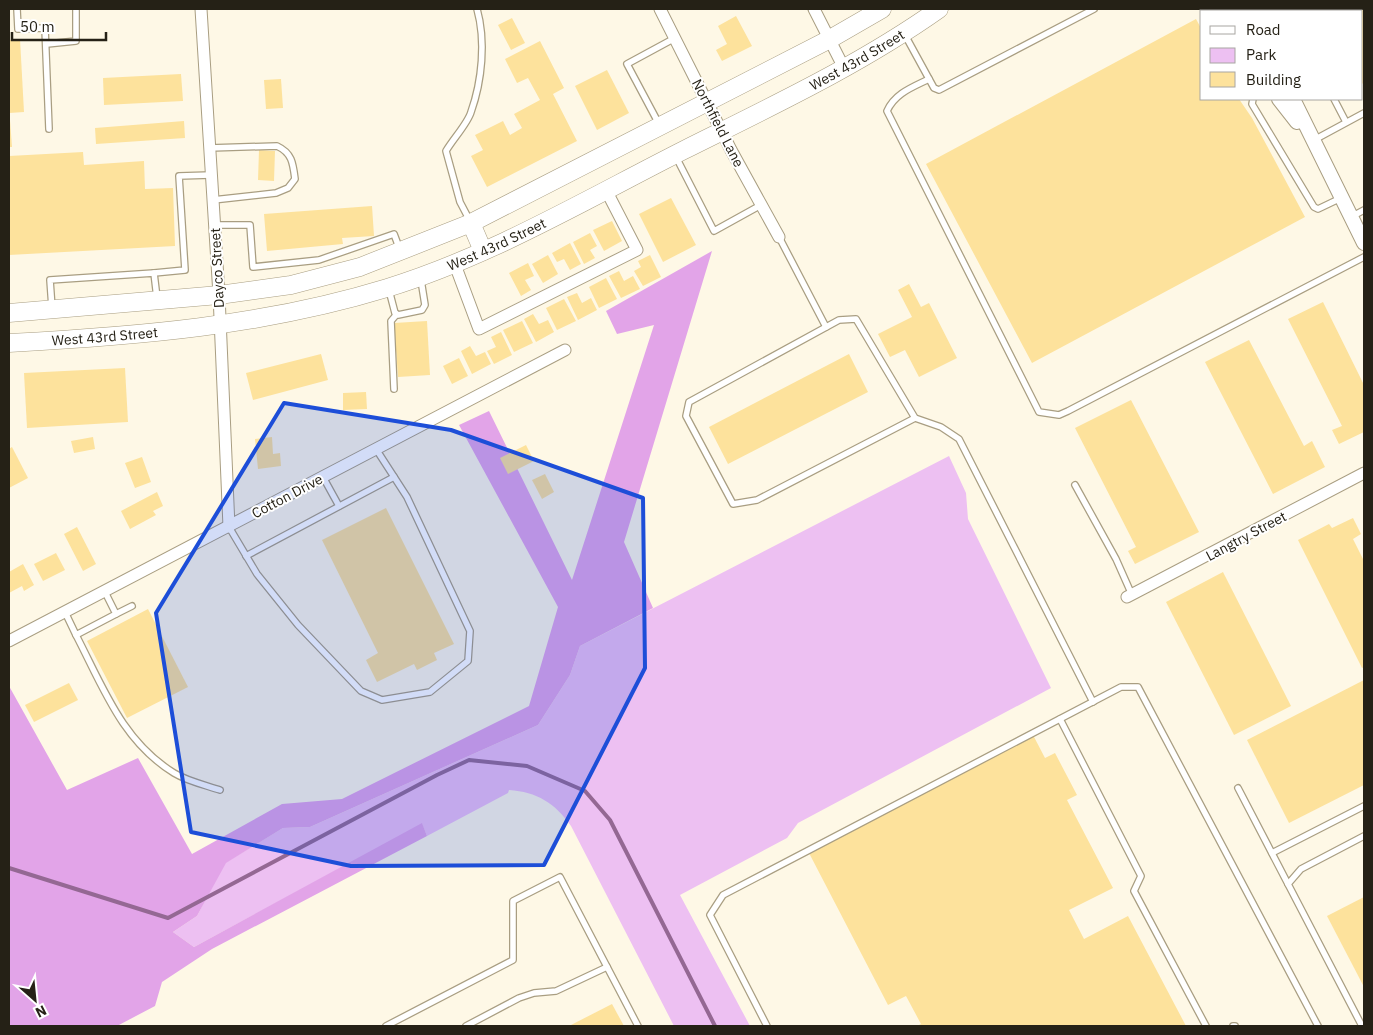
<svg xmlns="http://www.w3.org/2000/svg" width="1373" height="1035" font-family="'IBM Plex Sans',sans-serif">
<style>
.green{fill:#edc0f2}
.forest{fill:#e2a4e8}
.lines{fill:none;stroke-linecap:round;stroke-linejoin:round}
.stream{stroke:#946893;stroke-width:4}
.building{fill:#fde29c}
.service-casing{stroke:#a99e82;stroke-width:8}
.minor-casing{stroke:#a99e82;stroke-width:13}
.tertiary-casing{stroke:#a99e82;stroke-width:16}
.primary-casing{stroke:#a99e82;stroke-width:19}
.service{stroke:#fff;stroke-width:5.5}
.minor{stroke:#fff;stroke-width:11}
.tertiary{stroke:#fff;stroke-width:14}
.primary{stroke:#fff;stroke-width:18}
.marked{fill:#1d4ed8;fill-opacity:0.2;stroke:#1d4ed8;stroke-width:4;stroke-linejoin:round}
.labels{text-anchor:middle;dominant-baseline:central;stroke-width:4;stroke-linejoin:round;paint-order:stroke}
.street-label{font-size:14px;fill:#252116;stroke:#fff}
</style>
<rect width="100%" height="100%" fill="#fef8e6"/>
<path class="green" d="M949 456 966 493 968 519 1051 688 798 823 787 838 680 895 750 1026H674L571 826C555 803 537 792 509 790L508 793 427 836 422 824 194 947 173 932 197 916 225 863 283 828 310 827 538 725 570 675 580 646Z"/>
<path class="forest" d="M712 251 624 542 653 608 580 646 570 675 538 725 310 827 283 828 226 863 197 916 173 932 194 947 422 823 427 836 212 949 162 982 155 1006 117 1026H9V686L67 790 138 758 192 854 282 804 342 799 529 706 558 607 459 425 489 411 572 580 654 325 617 334 606 311Z"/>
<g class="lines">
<path class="stream" d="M9 868 168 918 437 775 469 760 527 766 585 791 610 820 715 1026"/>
</g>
<g class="building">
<path d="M1317 9H1364V82L1362 84V11H1319Z"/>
<path d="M736 16 752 46 722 61 716 50 727 44 718 26Z"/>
<path d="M512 18 525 43 511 50 498 25Z"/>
<path d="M1196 19 1202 30V99H1239L1252 118 1305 217 1032 363 926 164Z"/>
<path d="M20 39 24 112 9 113V40Z"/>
<path d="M540 41 564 88 553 94 577 141 487 187 471 156 483 150 475 135 503 121 510 135 522 128 514 114 540 100 528 78 517 83 505 59Z"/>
<path d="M607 70 629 113 597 130 575 86Z"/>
<path d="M181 74 183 101 104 105 103 78Z"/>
<path d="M281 79 283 108 266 109 264 80Z"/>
<path d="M10 120 12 147H9V121Z"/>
<path d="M184 121 185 138 96 144 95 128Z"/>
<path d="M259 150 275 151 274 181 258 180Z"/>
<path d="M83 152 84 165 144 161 145 189 173 188 175 246 9 255V156Z"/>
<path d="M671 198 696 245 663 262 639 214Z"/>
<path d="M372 206 374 236 342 238 343 244 267 251 264 214Z"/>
<path d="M612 221 622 241 604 251 593 230Z"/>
<path d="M590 233 597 246 590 250 595 258 584 264 573 242Z"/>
<path d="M570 243 581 264 570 270 564 259 557 262 552 253Z"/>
<path d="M548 255 558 274 543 283 532 264Z"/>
<path d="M650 255 661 277 643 286 634 271 641 267 638 261Z"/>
<path d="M528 263 534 276 525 280 531 290 521 296 509 273Z"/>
<path d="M619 271 624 281 633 276 640 289 621 298 609 276Z"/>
<path d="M606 278 617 299 599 308 589 287Z"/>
<path d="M909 284 921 307 929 303 957 358 919 377 905 350 890 357 878 334 912 317 898 290Z"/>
<path d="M577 293 582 303 591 298 597 310 578 320 567 297Z"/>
<path d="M564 299 576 321 557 330 546 308Z"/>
<path d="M1323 302 1364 385V432L1339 444 1332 430 1342 426 1288 319Z"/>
<path d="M533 314 539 324 548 320 554 332 536 342 524 319Z"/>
<path d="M427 321 430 375 398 377 394 323Z"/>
<path d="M522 321 533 343 514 352 503 330Z"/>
<path d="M501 332 512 355 494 364 487 351 496 347 491 337Z"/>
<path d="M1249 340 1304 446 1312 441 1325 467 1273 494 1205 362Z"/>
<path d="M470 346 476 356 485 352 491 364 472 374 461 351Z"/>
<path d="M321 354 328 380 253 400 246 373Z"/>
<path d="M849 354 868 392 728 464 709 427Z"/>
<path d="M459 358 468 376 452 384 443 366Z"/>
<path d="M125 368 128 422 27 428 24 373Z"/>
<path d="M366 392 367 409 343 410V393Z"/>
<path d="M1131 400 1199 532 1135 564 1128 551 1136 547 1075 428Z"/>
<path d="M93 437 95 449 74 453 71 441Z"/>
<path d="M272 437 273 454 280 453 281 466 258 469 255 439Z"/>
<path d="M526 445 534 461 508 474 500 458Z"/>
<path d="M12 447 28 478 9 488V449Z"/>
<path d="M142 457 151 482 135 488 125 463Z"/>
<path d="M545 474 554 492 542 499 532 480Z"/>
<path d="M157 492 163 506 153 511 156 515 130 529 121 511Z"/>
<path d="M386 508 454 644 434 653 437 660 417 670 414 664 377 682 366 660 378 653 322 540Z"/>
<path d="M1353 518 1361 534 1353 539 1364 561V667L1362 668 1298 540 1329 524 1332 528Z"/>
<path d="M77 527 96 564 83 571 64 534Z"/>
<path d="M56 553 65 570 43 581 34 564Z"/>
<path d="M23 564 34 585 24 591 22 586 9 593V572Z"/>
<path d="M1223 572 1291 706 1234 735 1166 602Z"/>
<path d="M148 609 188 687 127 718 87 641Z"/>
<path d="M1364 680V785L1289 823 1247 740Z"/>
<path d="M69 683 78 700 34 722 25 705Z"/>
<path d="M1033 735 1045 758 1055 753 1077 795 1067 800 1113 888 1069 910 1084 939 1128 916 1186 1026H917L921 1024 906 996 888 1005 809 853Z"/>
<path d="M1364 897V987L1327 916Z"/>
<path d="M612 1004 624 1026H569Z"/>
</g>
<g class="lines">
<g class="service-casing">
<g id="service">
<path d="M17 9 18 29 45 28 49 129"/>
<path d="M1283 9 1285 11"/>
<path d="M905 35 934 88 939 90 1094 9"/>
<path d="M47 44 76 41V9"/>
<path d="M929 79C913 87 895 93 887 111L1039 412 1059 415 1068 411 1364 257"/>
<path d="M1253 99 1252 104 1314 207 1318 209 1341 198"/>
<path d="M1334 99 1346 122"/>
<path d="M659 124 627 64 675 38"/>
<path d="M1314 140 1364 113"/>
<path d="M209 148 277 146C292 153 293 163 295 179L288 188 276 193 213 200"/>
<path d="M676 157 714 231 761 205"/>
<path d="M1351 217 1364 210"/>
<path d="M470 221 460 202 446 151C453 139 468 123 471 112 482 81 486 41 477 9"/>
<path d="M214 225H250L253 267 319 260 394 234 400 250"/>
<path d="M779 237 826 327"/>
<path d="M154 273 185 270 179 176 211 175"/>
<path d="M389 290 395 313 398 315 422 310 425 305 421 280"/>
<path d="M52 308 50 280 154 273 157 298"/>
<path d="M394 389 391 321 397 314"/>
<path d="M915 418 856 319 839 320 689 402 686 416 733 504 757 500 915 418 941 427 959 439 1093 702"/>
<path d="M323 477 339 506"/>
<path d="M1075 485 1116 559 1132 595"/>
<path d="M229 527 257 574 298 625 361 691 382 700 430 692 468 661 470 631 407 497 376 449"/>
<path d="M246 556 394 477"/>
<path d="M65 612 76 635 116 614 105 592"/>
<path d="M116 614 132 606"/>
<path d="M76 635C103 687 122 741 174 773 187 781 205 785 220 790"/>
<path d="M1060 719 1141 876 1134 891 1206 1026"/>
<path d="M1238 788 1288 884"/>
<path d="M1272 853 1364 806"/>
<path d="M386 1026 513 960V901L560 877 638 1026"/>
<path d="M466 1026 519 998 534 993 556 991 607 967"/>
<path d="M767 1026 710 915 723 895 1121 687H1138L1318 1026"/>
<path d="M1233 1026H1235"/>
<path d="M1362 1026 1288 884 1301 869 1364 836"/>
</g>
</g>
<g class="minor-casing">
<g id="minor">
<path d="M201 9 219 295 229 527"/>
<path d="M660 9 731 150 779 237"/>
<path d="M814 9 844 68"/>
<path d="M454 262 479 329 637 250 606 190"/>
<path d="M1127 597 1364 473"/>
<path d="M9 641 565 350"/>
</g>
</g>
<g class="tertiary-casing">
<g id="tertiary">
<path d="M1213 9 1215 11"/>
<path d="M1242 9 1243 11"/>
<path d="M1279 99 1297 122"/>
<path d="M1293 99 1364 243"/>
</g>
</g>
<g class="primary-casing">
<g id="primary">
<path d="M471 223 483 251"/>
<path d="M9 313 219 295 291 285 360 267 471 223 830 39 882 9"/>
<path id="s1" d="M9 343C137 336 263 326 387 288 491 256 587 199 684 150 770 107 860 65 939 9"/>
</g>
</g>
<use href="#service" class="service"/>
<use href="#minor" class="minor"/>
<use href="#tertiary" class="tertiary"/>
<use href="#primary" class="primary"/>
</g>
<path class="marked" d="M284 403 451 430 643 498 645 668 544 865 351 866 191 832 156 613Z"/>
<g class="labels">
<g class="street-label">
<text stroke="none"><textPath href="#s1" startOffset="906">West 43rd Street</textPath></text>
<text transform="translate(718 123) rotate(63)">Northfield Lane</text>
<text stroke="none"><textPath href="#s1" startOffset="501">West 43rd Street</textPath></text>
<text transform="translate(217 268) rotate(-93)">Dayco Street</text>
<text stroke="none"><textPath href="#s1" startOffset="96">West 43rd Street</textPath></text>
<text transform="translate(287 496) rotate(-28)">Cotton Drive</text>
<text transform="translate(1246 536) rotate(-28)">Langtry Street</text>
</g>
</g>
<rect width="1373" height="1035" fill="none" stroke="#252116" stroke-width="20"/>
<rect x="1200" y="10" width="162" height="90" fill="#ffffff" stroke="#a8a6a2"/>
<rect x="1210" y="26" width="25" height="8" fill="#ffffff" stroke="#a8a6a2"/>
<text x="1246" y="35" font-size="15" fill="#252116">Road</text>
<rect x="1210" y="48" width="25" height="15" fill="#edc0f2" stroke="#a8a6a2"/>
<text x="1246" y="60" font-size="15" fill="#252116">Park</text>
<rect x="1210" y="72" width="25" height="15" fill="#fde29c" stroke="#a8a6a2"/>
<text x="1246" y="85" font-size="15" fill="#252116">Building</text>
<g transform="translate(35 1000) rotate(153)" stroke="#ffffff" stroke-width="4" paint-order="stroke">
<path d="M0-4L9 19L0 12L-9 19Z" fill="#252116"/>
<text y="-8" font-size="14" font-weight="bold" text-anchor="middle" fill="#252116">N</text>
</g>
<path d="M12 32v8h94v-8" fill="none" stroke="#252116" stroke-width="2.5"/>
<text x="20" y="32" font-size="15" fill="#252116" stroke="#ffffff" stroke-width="4" paint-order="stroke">50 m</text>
</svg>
